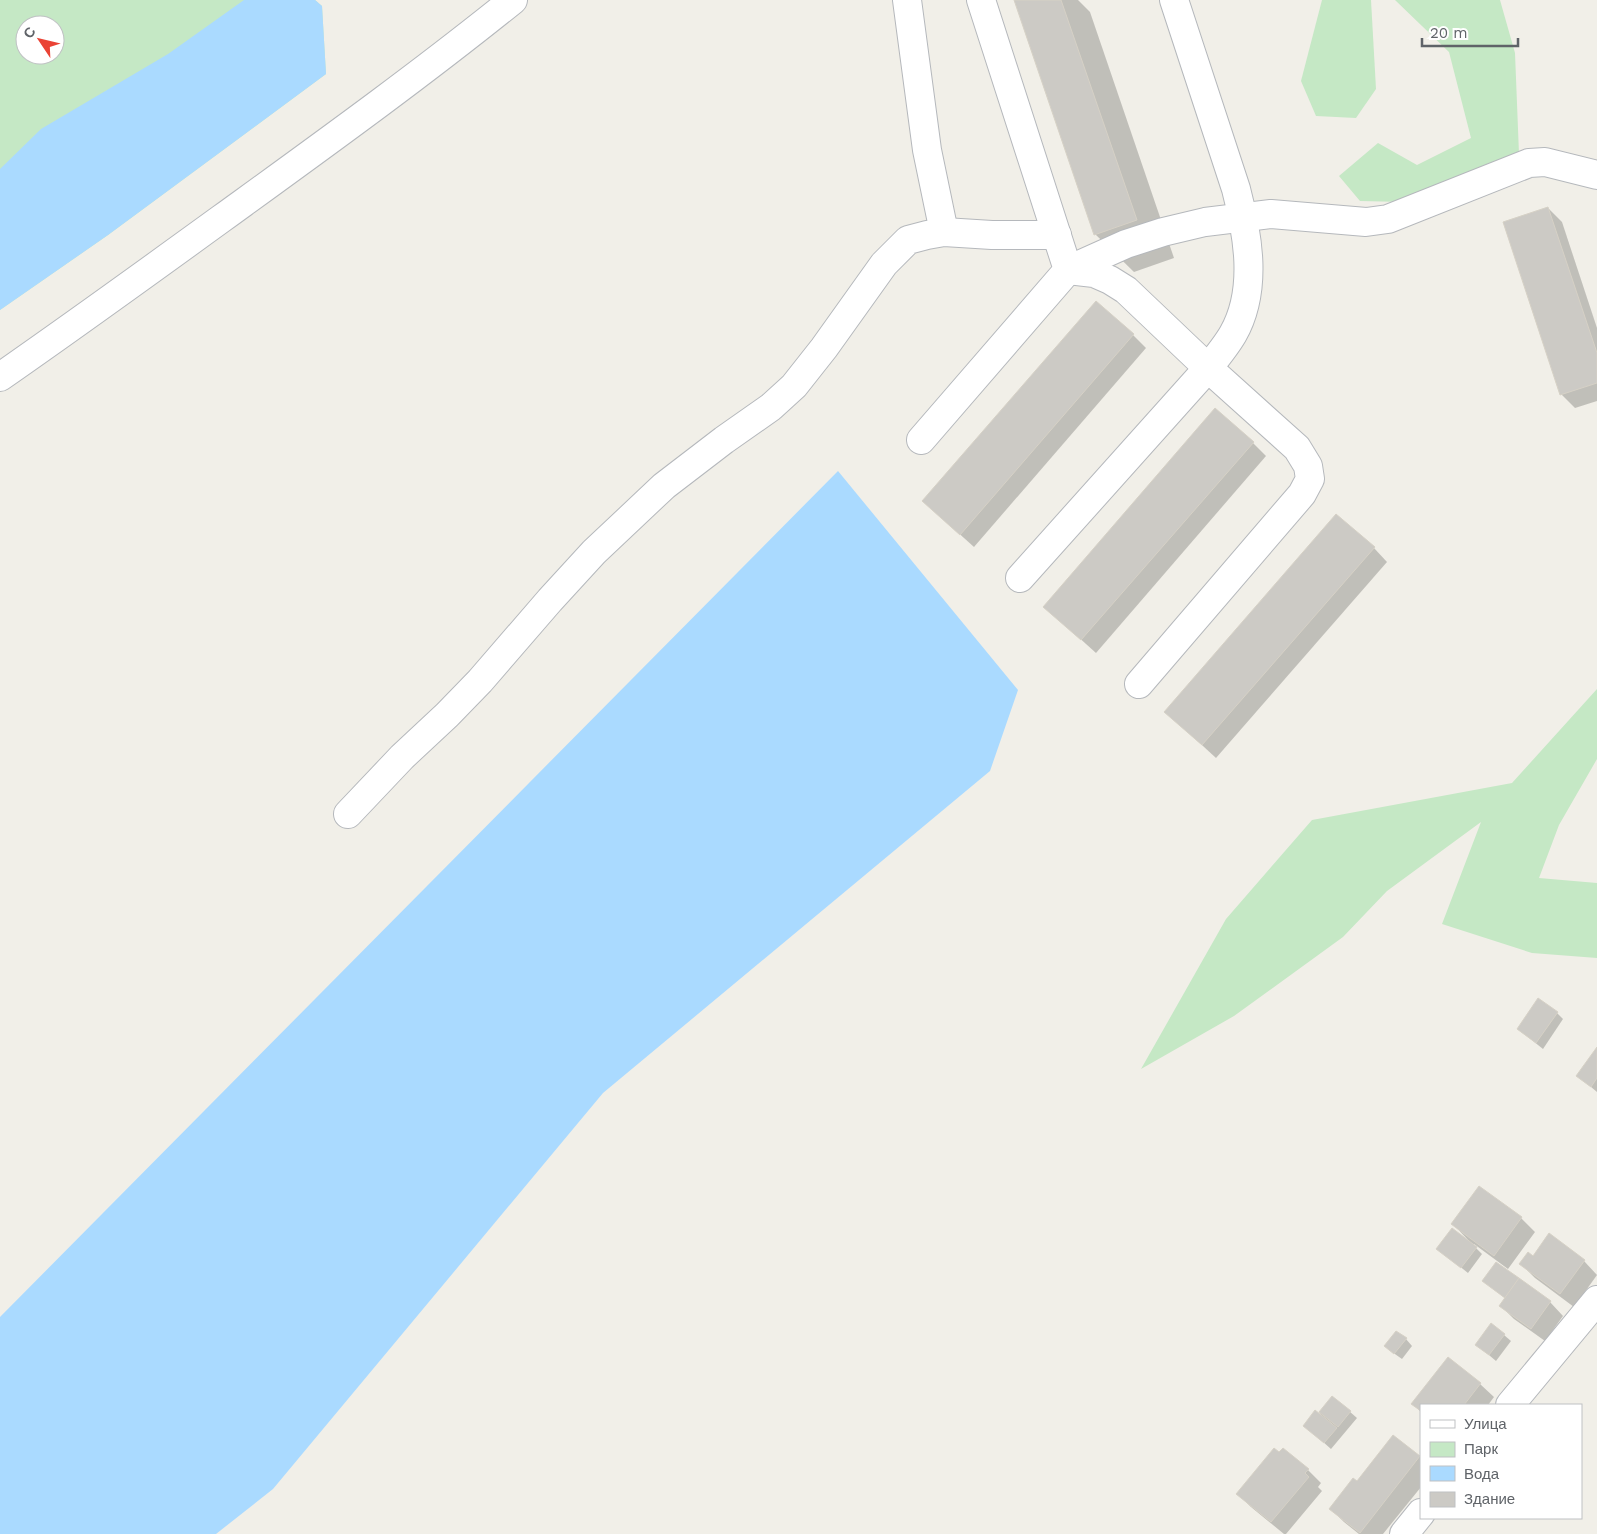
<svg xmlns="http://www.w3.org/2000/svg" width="1597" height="1534" font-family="'Work Sans',sans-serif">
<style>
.green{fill:#c5e8c5;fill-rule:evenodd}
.water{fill:#aadaff}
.shadow{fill:#0003}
.building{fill:#cccac5;stroke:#d6d1c6}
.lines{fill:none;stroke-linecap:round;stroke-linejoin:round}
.minor-casing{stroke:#b5b8bc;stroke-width:30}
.minor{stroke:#fff;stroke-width:28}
</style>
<rect width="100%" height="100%" fill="#f1efe8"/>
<g class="green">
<path d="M0 0H315L322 6 326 74 108 235 0 310ZM25 25H55V55H25Z"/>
<path d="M1322 0H1371L1376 89 1356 118 1316 116 1301 81Z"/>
<path d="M1395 0H1500L1515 53 1519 154 1404 202 1360 201 1339 176 1378 143 1417 165 1471 138 1449 52Z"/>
<path d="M1597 689V759L1559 825 1539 878 1597 883V958L1532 953 1442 924 1481 822 1387 891 1343 937 1234 1016 1141 1069 1226 919 1312 820 1512 783Z"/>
</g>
<g class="water">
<path d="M244 0H315L322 6 326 74 108 235 0 310V169L41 129 168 54Z"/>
<path d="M838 471 1018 690 990 771 603 1093 273 1489 216 1534H0V1317Z"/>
</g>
<g class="shadow">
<path d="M1015 0H1078L1090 12 1174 258 1134 272 1095 234Z"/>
<path d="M1548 208 1562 222 1597 328V401L1575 408 1562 395 1504 223Z"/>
<path d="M1133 335 1146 348 974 547 923 501Z"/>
<path d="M1253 443 1266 456 1096 653 1045 607Z"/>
<path d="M1374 548 1387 562 1216 758 1166 712Z"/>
<path d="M1557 1013 1563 1019 1543 1049 1518 1029Z"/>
<path d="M1597 1049V1092L1578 1076Z"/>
<path d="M1479 1188 1521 1218 1535 1232 1508 1269 1474 1244 1473 1245 1482 1254 1468 1273 1438 1249 1469 1241 1453 1224Z"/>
<path d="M1533 1257 1584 1261 1597 1275 1574 1307 1535 1278 1521 1264Z"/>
<path d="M1484 1281 1550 1302 1563 1316 1545 1341 1514 1319 1501 1306 1506 1299Z"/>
<path d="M1504 1335 1511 1341 1496 1361 1477 1345Z"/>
<path d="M1406 1339 1412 1346 1402 1359 1392 1352Z"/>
<path d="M1480 1384 1494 1397 1488 1405H1421V1412L1413 1404Z"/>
<path d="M1333 1397 1357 1418 1331 1449 1305 1426 1319 1415Z"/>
<path d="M1393 1436 1421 1458V1487L1383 1534H1359L1344 1522 1330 1508 1357 1482Z"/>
<path d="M1308 1470 1321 1483 1318 1487 1322 1491 1286 1534H1284L1251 1507 1238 1494Z"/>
</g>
<g class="building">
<path d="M1014 0H1061L1137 220 1094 235Z"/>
<path d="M1548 207 1597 353V383L1560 395 1503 222Z"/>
<path d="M1096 301 1134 334 960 535 922 501Z"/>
<path d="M1215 408 1254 442 1081 640 1043 607Z"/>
<path d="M1336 514 1375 547 1202 745 1164 712Z"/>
<path d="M1538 998 1558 1012 1536 1043 1517 1029Z"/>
<path d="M1597 1047V1078L1591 1087 1576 1076Z"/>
<path d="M1479 1186 1522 1217 1494 1256 1451 1224Z"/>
<path d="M1452 1228 1477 1247 1461 1268 1436 1249Z"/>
<path d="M1549 1233 1585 1260 1560 1294 1519 1264 1528 1252 1533 1256Z"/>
<path d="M1496 1262 1519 1278 1505 1298 1482 1281Z"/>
<path d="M1519 1278 1551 1301 1531 1329 1499 1306Z"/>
<path d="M1491 1323 1505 1334 1489 1355 1475 1345Z"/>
<path d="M1396 1331 1407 1338 1394 1354 1384 1346Z"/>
<path d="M1448 1357 1481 1383 1464 1405H1421V1411L1411 1404Z"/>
<path d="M1332 1396 1351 1411 1338 1427 1319 1412Z"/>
<path d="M1315 1410 1337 1428 1324 1443 1303 1426Z"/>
<path d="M1393 1435 1420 1456 1360 1533 1329 1509 1353 1478 1357 1481Z"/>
<path d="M1274 1448 1279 1452 1283 1448 1309 1469 1305 1473 1309 1477 1271 1522 1236 1494Z"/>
</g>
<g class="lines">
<g class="minor-casing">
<g id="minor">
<path d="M907 0 927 150 944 232"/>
<path d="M1068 270 1094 273 1110 280 1126 290 1208 368 1297 448 1308 466 1310 479 1302 494 1139 684"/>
<path d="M1068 270 1126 244 1163 232 1205 222 1271 214 1366 222 1388 219 1529 163 1545 162 1597 175"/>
<path d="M0 377C82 320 163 261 243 203 334 137 425 71 513 0"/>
<path d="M921 440 1068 270 981 0"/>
<path d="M1020 578 1208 368C1217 357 1226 346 1233 334 1258 290 1248 235 1236 189L1174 0"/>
<path d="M348 814 402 757 447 715 480 681 550 600 594 552 664 486 724 440 771 407 794 386 824 348 884 264 908 240 927 235 944 232 992 235H1057"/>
<path d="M1510 1405 1597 1300"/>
<path d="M1404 1534 1421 1513"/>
</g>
</g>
<use href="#minor" class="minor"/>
</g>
<rect x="1420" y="1404" width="162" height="115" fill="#ffffff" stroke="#bfc1c3"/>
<rect x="1430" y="1420" width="25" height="8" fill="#ffffff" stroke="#bfc1c3"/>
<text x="1464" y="1429" font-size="15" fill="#5f6368">Улица</text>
<rect x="1430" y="1442" width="25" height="15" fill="#c5e8c5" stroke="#bfc1c3"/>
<text x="1464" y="1454" font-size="15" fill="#5f6368">Парк</text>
<rect x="1430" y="1466" width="25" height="15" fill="#aadaff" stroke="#bfc1c3"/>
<text x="1464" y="1479" font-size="15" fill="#5f6368">Вода</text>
<rect x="1430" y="1492" width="25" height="15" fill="#cccac5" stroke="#bfc1c3"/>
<text x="1464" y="1504" font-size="15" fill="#5f6368">Здание</text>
<g transform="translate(40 40) rotate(305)"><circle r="24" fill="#ffffff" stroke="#bfc1c3"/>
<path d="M0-4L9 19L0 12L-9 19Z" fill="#ea4335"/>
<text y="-8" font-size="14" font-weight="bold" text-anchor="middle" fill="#5f6368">С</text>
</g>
<path d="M1422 38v8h96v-8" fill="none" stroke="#5f6368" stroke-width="2.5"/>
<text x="1430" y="38" font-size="15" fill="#5f6368" stroke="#ffffff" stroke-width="4" paint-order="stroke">20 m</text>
</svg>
